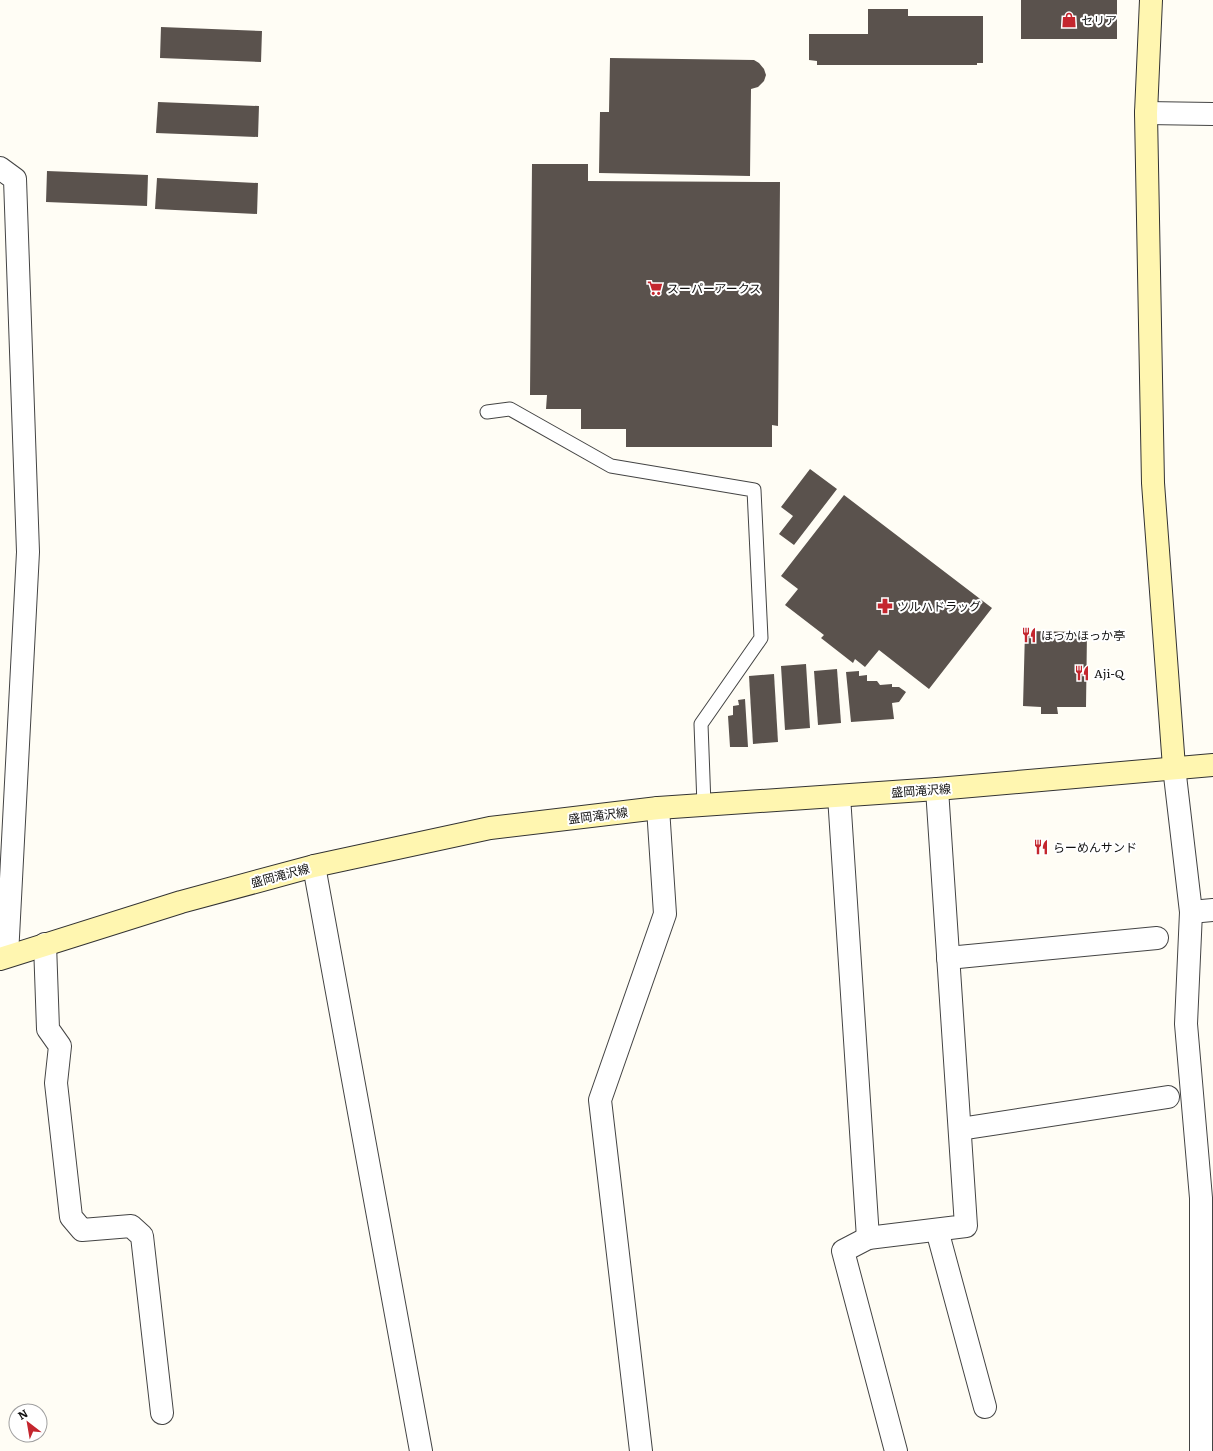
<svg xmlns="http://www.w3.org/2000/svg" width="1213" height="1451" font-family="Literata,'Noto Sans JP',serif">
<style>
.building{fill:#5a524d}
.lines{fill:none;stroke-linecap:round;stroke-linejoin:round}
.lane-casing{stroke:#444;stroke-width:15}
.street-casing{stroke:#444;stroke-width:24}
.secondary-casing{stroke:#333;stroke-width:24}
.lane{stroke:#fff;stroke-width:13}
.street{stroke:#fff;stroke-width:22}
.secondary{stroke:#fff6b0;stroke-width:22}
.labels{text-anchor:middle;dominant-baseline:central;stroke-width:4;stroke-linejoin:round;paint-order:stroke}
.poi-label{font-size:12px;fill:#111;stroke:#fff;text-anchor:start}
.street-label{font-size:12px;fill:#111;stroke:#fff}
</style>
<rect width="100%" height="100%" fill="#fffdf5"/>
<g class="building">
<rect x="1021" y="0" width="96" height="39"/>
<path d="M868 9H908V16H983V63H977V65H817V61L809 60V34H868Z"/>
<path d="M161 27 262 31 261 62 160 58Z"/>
<path d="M610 58 754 60 759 63 764 69 766 75 764 81 758 87 751 89 750 176 599 173 600 112H609Z"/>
<path d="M158 102 259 106 258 137 156 133Z"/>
<path d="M532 164H588V181L780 182 778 426 772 425V447H626V429H581V409H546L547 395H530Z"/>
<path d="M47 171 148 175 147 206 46 202Z"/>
<path d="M157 178 258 183 257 214 155 209Z"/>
<path d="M810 469 837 489 794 545 779 534 793 516 781 507Z"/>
<path d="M844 495 992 608 929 689 879 650 865 667 855 659 853 663 821 638 824 635 785 605 798 589 781 576Z"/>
<path d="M1025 631 1087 632 1086 707H1057L1058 714H1041V707L1023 706Z"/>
<path d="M806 664 810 728 785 730 781 666Z"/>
<path d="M837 669 841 723 818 725 814 671Z"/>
<path d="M859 671V676L867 675V681H877L880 685 892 684V687H899L906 692 899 702 892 703 894 719 851 722 846 672Z"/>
<path d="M774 674 778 742 753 744 749 676Z"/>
<path d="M745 699 748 747H730L728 716 733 715V706L739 705 738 700Z"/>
</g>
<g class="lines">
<g class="lane-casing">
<path id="lane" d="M487 412 510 409 611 466 754 490 761 638 701 724 704 805"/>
</g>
<g class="street-casing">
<g id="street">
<path d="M1146 113 1213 114"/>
<path d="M0 168 15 179 28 552 7 956"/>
<path d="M1174 767 1191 912 1186 1024 1201 1198V1451"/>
<path d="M839 796 868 1238"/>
<path d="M314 866 421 1451"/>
<path d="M1191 912 1213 910"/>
<path d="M45 944 48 1029 60 1046 56 1083 71 1217 82 1230 131 1226 142 1236 162 1413"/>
<path d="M948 958 1157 938"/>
<path d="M960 1129 1168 1097"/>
<path d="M937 1230 985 1407"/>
<path d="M641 1451 600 1100 665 914 658 808"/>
<path d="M896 1451 843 1251 868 1238 966 1226 937 789"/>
</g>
</g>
<g class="secondary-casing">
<g id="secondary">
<path d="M1151 0 1146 113 1153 483 1174 767"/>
<path d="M0 959 181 902 314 866 490 828 658 808 937 789 1213 765"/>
</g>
</g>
<use href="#lane" class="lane"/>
<use href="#street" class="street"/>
<use href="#secondary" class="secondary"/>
</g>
<defs>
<g id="shop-bare" transform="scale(1.2)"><path d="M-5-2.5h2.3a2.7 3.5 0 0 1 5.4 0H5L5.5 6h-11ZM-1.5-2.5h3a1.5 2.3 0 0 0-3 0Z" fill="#c4262e" stroke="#fff" stroke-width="2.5" paint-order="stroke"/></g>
<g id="supermarket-bare" transform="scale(1.2)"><path d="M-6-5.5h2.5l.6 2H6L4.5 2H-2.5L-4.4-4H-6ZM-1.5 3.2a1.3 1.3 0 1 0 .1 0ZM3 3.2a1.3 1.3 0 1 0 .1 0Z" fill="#c4262e" stroke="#fff" stroke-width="2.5" paint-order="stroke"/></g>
<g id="pharmacy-bare" transform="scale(1.2)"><path d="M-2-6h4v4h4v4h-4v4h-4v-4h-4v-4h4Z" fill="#c4262e" stroke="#fff" stroke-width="2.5" paint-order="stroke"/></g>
<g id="restaurant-bare" transform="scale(1.2)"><path d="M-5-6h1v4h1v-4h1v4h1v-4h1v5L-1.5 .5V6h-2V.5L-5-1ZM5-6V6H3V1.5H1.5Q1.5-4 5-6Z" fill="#c4262e" stroke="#fff" stroke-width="2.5" paint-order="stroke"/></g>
</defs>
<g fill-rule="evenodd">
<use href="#shop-bare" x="1069" y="20"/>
<use href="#supermarket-bare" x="655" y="288"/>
<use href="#pharmacy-bare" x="885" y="606"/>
<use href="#restaurant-bare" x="1029" y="635"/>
<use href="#restaurant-bare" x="1082" y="673"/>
<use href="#restaurant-bare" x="1041" y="847"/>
</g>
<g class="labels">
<g class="poi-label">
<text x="1081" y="20">セリア</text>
<text x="667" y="288">スーパーアークス</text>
<text x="897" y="606">ツルハドラッグ</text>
<text x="1041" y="635">ほっかほっか亭</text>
<text x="1094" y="673">Aji-Q</text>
<text x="1053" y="847">らーめんサンド</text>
</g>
<g class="street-label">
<text transform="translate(921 790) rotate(-4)">盛岡滝沢線</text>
<text transform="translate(598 815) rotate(-7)">盛岡滝沢線</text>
<text transform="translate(280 875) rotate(-15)">盛岡滝沢線</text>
</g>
</g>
<g transform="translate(28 1423) rotate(329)"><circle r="19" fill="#ffffff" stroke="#a0a0a0"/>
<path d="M0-3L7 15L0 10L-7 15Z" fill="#c4262e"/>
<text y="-6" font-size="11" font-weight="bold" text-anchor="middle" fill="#111111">N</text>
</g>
</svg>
